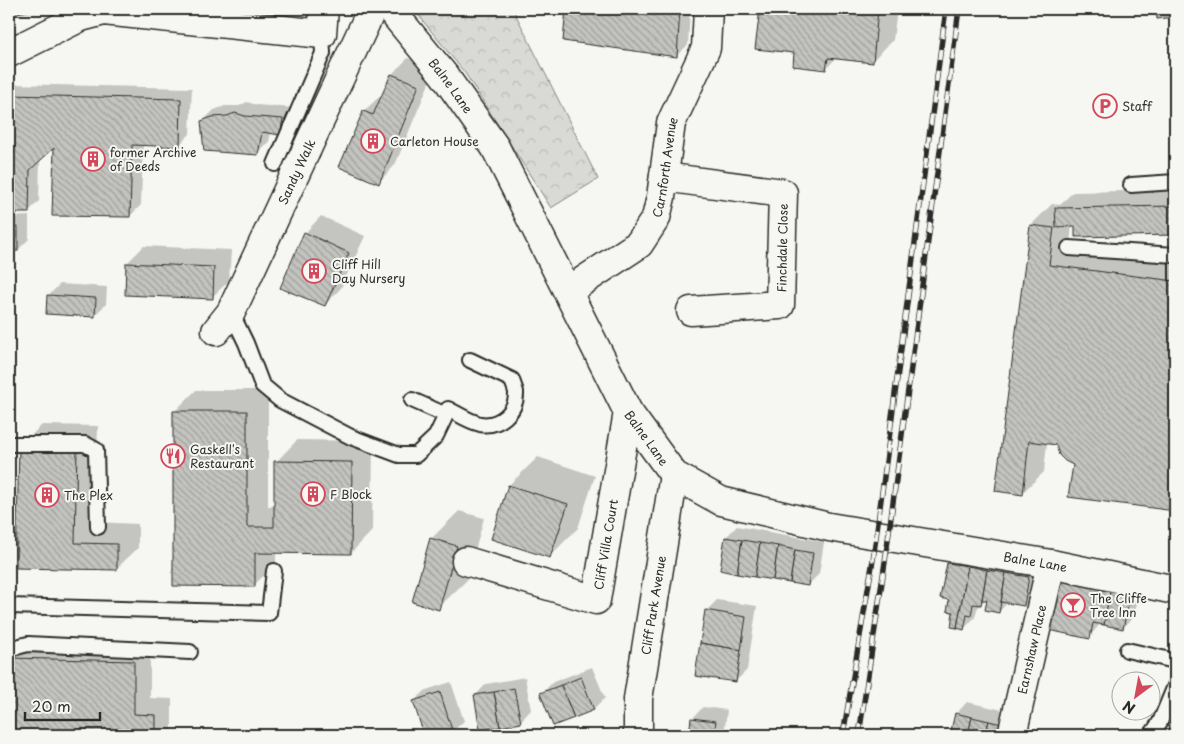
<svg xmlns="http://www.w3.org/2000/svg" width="1184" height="744" font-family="'Playpen Sans',sans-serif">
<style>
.forest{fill:url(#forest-crowns);stroke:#828280}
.shadow{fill:#0003}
.building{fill:url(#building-back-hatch);stroke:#2b2b2b}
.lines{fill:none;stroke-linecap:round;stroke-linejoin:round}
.service-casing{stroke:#2b2b2b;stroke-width:18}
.minor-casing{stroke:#2b2b2b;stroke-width:31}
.tertiary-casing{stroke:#2b2b2b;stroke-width:31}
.service{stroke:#f6f6f2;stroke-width:14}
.minor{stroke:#f6f6f2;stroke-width:28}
.tertiary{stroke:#f6f6f2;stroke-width:28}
.rail-casing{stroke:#2b2b2b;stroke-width:5.5}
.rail{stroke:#f6f6f2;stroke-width:4;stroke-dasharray:11;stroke-linecap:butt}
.labels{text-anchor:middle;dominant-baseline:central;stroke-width:4;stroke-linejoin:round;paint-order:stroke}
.street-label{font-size:12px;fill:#2b2b2b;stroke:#f6f6f2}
.poi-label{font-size:12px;fill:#2b2b2b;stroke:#f6f6f2;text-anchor:start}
</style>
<defs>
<pattern id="forest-crowns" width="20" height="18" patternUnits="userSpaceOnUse" patternTransform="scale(1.25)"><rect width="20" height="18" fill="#d9d9d5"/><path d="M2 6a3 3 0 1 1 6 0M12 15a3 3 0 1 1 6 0" fill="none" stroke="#babab7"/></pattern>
<pattern id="building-back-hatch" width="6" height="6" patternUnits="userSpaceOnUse" patternTransform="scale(1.25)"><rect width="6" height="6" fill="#c3c3c0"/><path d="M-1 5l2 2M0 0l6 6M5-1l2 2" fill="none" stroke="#9f9f9c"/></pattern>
</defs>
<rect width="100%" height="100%" fill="#f6f6f2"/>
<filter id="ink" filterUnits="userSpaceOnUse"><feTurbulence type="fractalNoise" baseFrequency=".02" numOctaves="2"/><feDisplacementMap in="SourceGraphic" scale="10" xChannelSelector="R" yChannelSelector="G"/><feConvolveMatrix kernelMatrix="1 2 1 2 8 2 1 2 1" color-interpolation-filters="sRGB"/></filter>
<g filter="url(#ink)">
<path class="forest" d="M419 9H513L598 179 551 208 465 73 415 11Z"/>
<g class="shadow">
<path d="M568 9H690L688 45 676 56 564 40Z"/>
<path d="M761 9H897L893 40 872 61 837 57 826 69 796 52 757 48Z"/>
<path d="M408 58 435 69 395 165 379 182 341 167 364 111 381 95 383 96 392 74Z"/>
<path d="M9 84 192 88 190 134 179 145 143 144 141 205 130 216 55 145 40 158 39 201 28 212H9Z"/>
<path d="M247 102 257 105 294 108 291 122 280 134 271 132 269 142 257 153 203 121 214 110 225 106H239Z"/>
<path d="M1175 190V234L1077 236 1076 225H1072L1070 244 1175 258V510L1069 496 1074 464 1057 443 1047 442 1044 472 1022 493 1031 225 1052 204 1060 205 1073 192Z"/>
<path d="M29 216V239L18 250H9V217Z"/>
<path d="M321 216 365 236 341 288 325 305 305 233Z"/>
<path d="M144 246 231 250 229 281 212 297 127 263Z"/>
<path d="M60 284 107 287 106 304 95 315 48 296Z"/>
<path d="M196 390H268V506H276V462L297 440 373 441 372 531 351 553 276 552V564L254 585 175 411Z"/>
<path d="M42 425 98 426 95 522 138 524V548L116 569 17 566 20 446Z"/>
<path d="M538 457 595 476 578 528 550 556 492 538 509 485Z"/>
<path d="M459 511 484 518 467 580 438 608 431 539Z"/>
<path d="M737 526 824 542 819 574 808 585 726 537Z"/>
<path d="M959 552 1040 566 1035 594 1024 605 1008 602 999 612 988 599H985L977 609 975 617 964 629 951 599 948 563Z"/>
<path d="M1056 579 1141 585 1134 617 1123 628 1101 623 1089 637Z"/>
<path d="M717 600 757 606 747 670 736 681 706 611Z"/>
<path d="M26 642 150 644V698L172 699V735H9V659Z"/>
<path d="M592 667 605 698 593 709 542 693 553 682Z"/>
<path d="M525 677 531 710 520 722 475 696 486 684Z"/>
<path d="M451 682 464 721 452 732 444 735H425L414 701 426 690Z"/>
<path d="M967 702 1016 713 1011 735H951L956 714Z"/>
<path d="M703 707 727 710 724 735H690L692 719Z"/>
<path d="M389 728 396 735H382Z"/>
</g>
<g class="building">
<path d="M9 9H42L9 14Z"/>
<path d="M566 9H680L677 57 563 41Z"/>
<path d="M760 9H878L873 63 828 58 826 70 793 66 794 53 755 49Z"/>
<path d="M1156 9H1175V17L1157 19Z"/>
<path d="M391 74 419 85 379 184 339 167 363 111 373 115Z"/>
<path d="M9 95 181 99 180 147 132 145 130 217 52 216 54 148 30 170 29 213H9Z"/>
<path d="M235 113 245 116 283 119 280 135 262 132 258 155 204 151 201 121 212 117 227 116Z"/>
<path d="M1175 206V235L1075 237V226L1056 227 1055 208Z"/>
<path d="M1030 225 1054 228 1049 265 1175 281V511L1068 497 1073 465 1065 461 1059 455 1056 445 1029 441 1023 495 995 491Z"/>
<rect x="9" y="227" width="9" height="24"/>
<path d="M304 232 349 253 325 306 280 288Z"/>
<path d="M126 263 214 267 213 299 125 295Z"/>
<path d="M47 295 96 298 95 317 46 314Z"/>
<path d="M173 411H247V527H274V461L352 462 351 554 255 553V587L173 586Z"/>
<path d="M19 446 77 447 75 543 117 544V570L16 568Z"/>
<path d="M508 485 568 504 550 558 491 539Z"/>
<path d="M725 537 742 540 737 574 720 570Z"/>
<path d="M430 538 457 546 439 610 412 602Z"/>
<path d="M742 540 760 543 755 577 737 574Z"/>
<path d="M760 543 778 546 773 580 755 577Z"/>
<path d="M778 546 795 550 790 583 773 580Z"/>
<path d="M795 550 813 553 808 586 790 583Z"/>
<path d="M947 563 968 566 957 628 951 627 953 612 947 611 949 600 940 598Z"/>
<path d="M968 566 987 570 981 605 973 604 971 616 967 615 964 630 957 628Z"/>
<path d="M987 570 1006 573 999 613 985 610 987 600H982Z"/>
<path d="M1006 573 1029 577 1024 606 1001 602Z"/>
<path d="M1055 579 1110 591 1104 625 1093 623 1090 639 1044 629Z"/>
<path d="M1110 591 1130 596 1123 629 1104 625Z"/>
<path d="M705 610 746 617 741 650 700 643Z"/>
<path d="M700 643 741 650 736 682 695 676Z"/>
<path d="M9 658 134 661V714L156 715V735H9Z"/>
<path d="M581 677 594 710 574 718 561 685Z"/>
<path d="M561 685 574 718 553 726 540 693Z"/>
<path d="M514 688 521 723 500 727 494 692Z"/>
<path d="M440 692 453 733 448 735H424L413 701Z"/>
<path d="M494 692 500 727 480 730 474 695Z"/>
<path d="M955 713 972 717 968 735H950Z"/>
<path d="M972 717 989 721 985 735H968Z"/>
<path d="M691 718 716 721 714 735H689Z"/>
<path d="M989 721 1006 725 1003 735H985Z"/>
</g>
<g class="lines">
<g class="service-casing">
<g id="service">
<path d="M275 164 323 53 322 34"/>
<path d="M1131 185 1175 182"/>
<path d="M1069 248 1175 255"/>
<path d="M231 312 246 343 262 385 280 400 351 437 399 455H416L436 436 446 415 412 400"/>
<path d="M448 409C458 414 470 422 480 424 499 427 517 412 516 392 515 388 513 384 512 380L470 360"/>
<path d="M9 444H85L96 450 98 527"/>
<path d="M9 606 269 613 274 571"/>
<path d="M9 649 28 644 190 652"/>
<path d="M1127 650 1175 661"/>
<path d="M1151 735 1160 722 1175 686"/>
</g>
</g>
<g class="minor-casing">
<g id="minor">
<path d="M9 53 81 17 104 11 322 34 324 9"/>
<path d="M664 177 783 193 780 305 691 311"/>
<path id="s1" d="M568 291 639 244 656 218 661 197 671 123 706 48 708 9"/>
<path id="s2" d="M216 331 231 312 372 9"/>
<path id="s3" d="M466 561 596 600 628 412"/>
<path id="s4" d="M638 735V699L674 475"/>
<path id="s5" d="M1012 735 1051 564"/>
</g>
</g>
<g class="tertiary-casing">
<g id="tertiary">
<path id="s6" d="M390 9 444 75 495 147 628 412 674 475 721 501 829 527 1051 564 1175 590"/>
</g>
</g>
<use href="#service" class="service"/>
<use href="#minor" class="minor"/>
<use href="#tertiary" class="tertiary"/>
<g class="rail-casing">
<g id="rail">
<path d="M843 735 873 560 946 9"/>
<path d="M859 735 885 562 959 9"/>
</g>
</g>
<use href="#rail" class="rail"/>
</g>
</g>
<defs>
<g id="parking-ring" transform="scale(1.25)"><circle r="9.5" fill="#f6f6f2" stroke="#d1495b" stroke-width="1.5"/><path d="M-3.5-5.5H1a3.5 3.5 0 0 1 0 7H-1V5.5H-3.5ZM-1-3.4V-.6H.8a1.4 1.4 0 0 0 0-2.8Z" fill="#d1495b"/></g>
<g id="building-ring" transform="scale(1.25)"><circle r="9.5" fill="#f6f6f2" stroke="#d1495b" stroke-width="1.5"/><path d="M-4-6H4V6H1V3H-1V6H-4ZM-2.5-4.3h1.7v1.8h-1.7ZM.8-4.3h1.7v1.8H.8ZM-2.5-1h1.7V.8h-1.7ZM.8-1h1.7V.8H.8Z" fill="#d1495b"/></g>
<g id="restaurant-ring" transform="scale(1.25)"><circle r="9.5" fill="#f6f6f2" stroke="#d1495b" stroke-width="1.5"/><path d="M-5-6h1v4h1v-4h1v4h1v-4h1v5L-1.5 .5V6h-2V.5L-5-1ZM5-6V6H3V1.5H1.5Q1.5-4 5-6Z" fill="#d1495b"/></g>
<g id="bar-ring" transform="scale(1.25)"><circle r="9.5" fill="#f6f6f2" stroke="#d1495b" stroke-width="1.5"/><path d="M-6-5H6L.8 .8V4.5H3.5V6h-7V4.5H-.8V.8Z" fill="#d1495b"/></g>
</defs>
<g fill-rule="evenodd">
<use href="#parking-ring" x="1105" y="106"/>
<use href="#building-ring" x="373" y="141"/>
<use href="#building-ring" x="93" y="159"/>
<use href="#building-ring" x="314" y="271"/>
<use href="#restaurant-ring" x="173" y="456"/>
<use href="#building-ring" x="313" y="494"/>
<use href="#building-ring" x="47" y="495"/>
<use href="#bar-ring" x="1073" y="605"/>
</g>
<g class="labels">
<g class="street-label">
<text stroke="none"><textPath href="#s6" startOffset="98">Balne Lane</textPath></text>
<text stroke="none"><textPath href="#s1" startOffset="168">Carnforth Avenue</textPath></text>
<text stroke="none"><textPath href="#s2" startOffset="179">Sandy Walk</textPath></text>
<text transform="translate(782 248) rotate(-89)">Finchdale Close</text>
<text stroke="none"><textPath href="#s6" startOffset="502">Balne Lane</textPath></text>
<text stroke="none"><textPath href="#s3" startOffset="192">Cliff Villa Court</textPath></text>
<text stroke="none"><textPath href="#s6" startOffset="922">Balne Lane</textPath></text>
<text stroke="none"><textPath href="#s4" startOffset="131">Cliff Park Avenue</textPath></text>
<text stroke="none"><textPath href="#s5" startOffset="88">Earnshaw Place</textPath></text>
</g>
<g class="poi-label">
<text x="1122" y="106">Staff</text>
<text x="390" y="141">Carleton House</text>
<text x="110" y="152">former Archive<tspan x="110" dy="14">of Deeds</tspan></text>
<text x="332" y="264">Cliff Hill<tspan x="332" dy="14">Day Nursery</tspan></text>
<text x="190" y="449">Gaskell's<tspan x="190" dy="14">Restaurant</tspan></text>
<text x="330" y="494">F Block</text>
<text x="64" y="495">The Plex</text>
<text x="1090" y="598">The Cliffe<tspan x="1090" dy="14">Tree Inn</tspan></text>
</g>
</g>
<rect width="1184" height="744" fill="none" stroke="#f6f6f2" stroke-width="30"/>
<rect x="15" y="15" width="1154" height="714" fill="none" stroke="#2b2b2b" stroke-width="2" filter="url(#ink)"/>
<g transform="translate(1136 696) rotate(212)"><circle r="24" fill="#f6f6f2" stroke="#a5a5a2"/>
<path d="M0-4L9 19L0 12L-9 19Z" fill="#d1495b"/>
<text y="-8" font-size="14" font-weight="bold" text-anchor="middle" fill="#2b2b2b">N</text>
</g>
<path d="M25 712v8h75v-8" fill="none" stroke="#2b2b2b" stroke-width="2.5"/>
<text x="32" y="712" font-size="15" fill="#2b2b2b" stroke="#f6f6f2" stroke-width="4" paint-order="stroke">20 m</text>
</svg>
